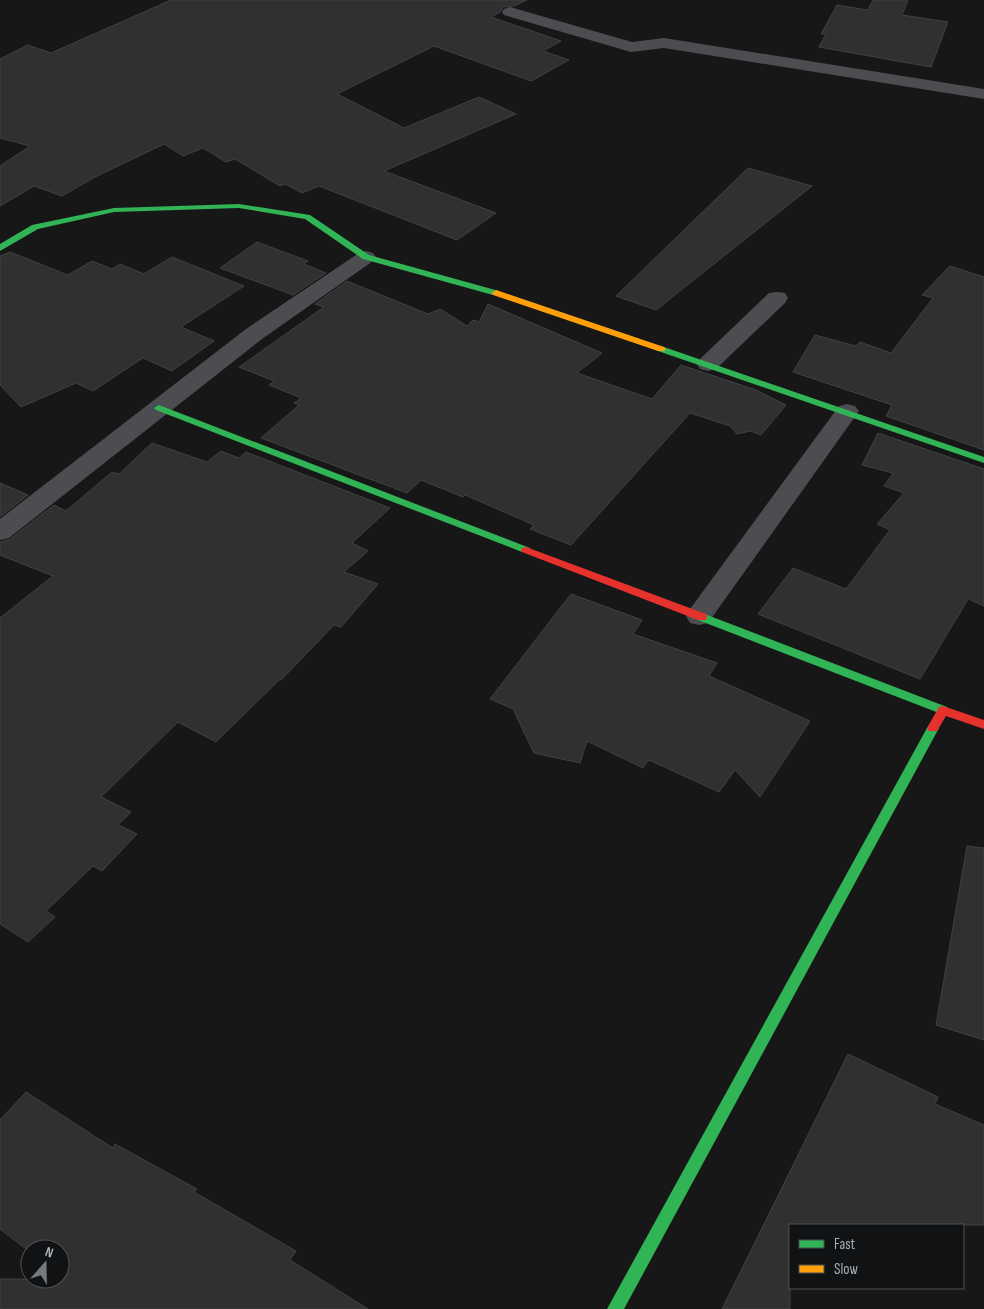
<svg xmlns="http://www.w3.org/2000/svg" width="984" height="1309" font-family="'Sofia Sans Condensed',sans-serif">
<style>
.building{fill:#303031;stroke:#3f4143}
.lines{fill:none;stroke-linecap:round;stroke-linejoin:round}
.street{fill:#4b4d50;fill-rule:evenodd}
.fast{fill:#30b455;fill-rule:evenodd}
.slow{fill:#ff9f0a;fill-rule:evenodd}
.jam{fill:#e5322d;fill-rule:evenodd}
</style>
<rect width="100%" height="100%" fill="#171717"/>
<g class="building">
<path d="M171 0H527L514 6 503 7 500 12 491 17 561 41 543 51 569 60 531 81 434 46 337 94 404 128 479 97 516 114 384 171 496 213 457 240 319 186 302 193 285 184 280 186 235 159 226 162 203 148 183 156 164 144 95 177 62 196 34 186 0 206V166L30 146 0 138V59L28 45 51 53Z"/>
<path d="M873 0H908L902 15 948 22 931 67 819 47 826 34H821L837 5 868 10Z"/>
<path d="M748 168 812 186 656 310 616 296Z"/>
<path d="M257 242 308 261 304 264 326 273 293 295 220 268Z"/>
<path d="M10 252 68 275 92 261 112 269 120 264 144 274 172 257 244 286 181 327 214 341 172 371 143 358 93 391 76 383 21 407 0 385V256Z"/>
<path d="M950 266 984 277V450L886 416 892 405 793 372 815 335 856 346 860 342 891 353 933 298 922 295Z"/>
<path d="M347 281 428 314 440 309 467 326 473 320 479 322 488 304 602 353 577 373 652 399 681 365 756 390 786 405 761 435 751 431 737 434 730 426 690 413 571 545 530 529 534 525 465 495 463 497 421 480 407 493 261 438 299 405 294 403 301 398 269 385 274 381 239 367 324 307 315 304Z"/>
<path d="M878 433 984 469V606L968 599 920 679 758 614 793 568 846 589 890 530 877 524 904 493 884 486 893 473 862 465Z"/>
<path d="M152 443 207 462 221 451 239 458 246 452 390 508 352 543 368 551 344 572 378 584 341 627 334 625 281 680H279L216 742 178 722 101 797 131 812 118 825 137 834 102 871 93 866 46 911 55 917 28 942 0 924V618L53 576 0 555V542L10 539 54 505 66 511 112 472 119 474Z"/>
<path d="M0 483 28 495 0 517Z"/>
<path d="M571 594 642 620 633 634 717 663 709 676 810 721 760 797 735 770 719 792 649 760 643 768 587 741 580 763 534 753 513 709 490 699Z"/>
<path d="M967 846 984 848V1040L936 1025Z"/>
<path d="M848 1054 938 1097 935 1104 984 1125V1225H790V1309H722Z"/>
<path d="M26 1092 113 1148 115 1144 197 1189 194 1192 296 1251 290 1260 368 1309H0V1279H65L60 1275V1249H30V1252L0 1229V1120Z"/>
</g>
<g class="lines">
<g class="street">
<path d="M510 7 632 42 664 38 984 89V99L664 48 631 52 504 15 502 12 504 9Z"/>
<path d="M366 251 373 253 376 257 373 261 262 339 9 538 0 540V519L246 329 359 253Z"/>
<path d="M777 292 785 293 788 298 785 303 716 369 708 371 700 369 697 364 700 359 769 293Z"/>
<path d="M847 404 855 406 859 411 708 623 699 625 690 623 686 616 690 609 839 406Z"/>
</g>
<g class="fast">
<path d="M239 204 310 215 369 255 499 291 500 293 499 295H493L363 259 305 219 239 208 114 212 38 229 0 251V244L32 225 114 208Z"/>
<path d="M661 346 984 457V463L658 351 656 349Z"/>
<path d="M159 405 530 548 531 550 530 552H522L156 410 154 408Z"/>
<path d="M702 613 947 707 949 710 947 713H939L698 620 697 617 698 614Z"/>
<path d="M933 724 937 725 939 728 624 1309H607L927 728 929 725Z"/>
</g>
<path class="slow" d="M496 290 664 347 666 349 664 351H658L493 295 492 293Z"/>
<g class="jam">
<path d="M526 547 706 614 707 617 706 620H698L522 552 521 550 522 548Z"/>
<path d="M943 706 984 720V729L946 716 937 731H929L927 728 939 707Z"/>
</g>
</g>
<rect x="789" y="1224" width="175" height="65" fill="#111213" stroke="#4d5155"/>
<rect x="799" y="1240" width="25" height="8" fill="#30b455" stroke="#4d5155"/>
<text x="834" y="1249" font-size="15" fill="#a8afb8">Fast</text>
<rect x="799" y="1265" width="25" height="8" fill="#ff9f0a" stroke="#4d5155"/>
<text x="834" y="1274" font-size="15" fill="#a8afb8">Slow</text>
<g transform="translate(45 1264) rotate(20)"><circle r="24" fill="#111213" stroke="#4d5155"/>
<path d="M0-4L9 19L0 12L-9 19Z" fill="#757a80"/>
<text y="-8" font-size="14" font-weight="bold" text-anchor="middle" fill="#a8afb8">N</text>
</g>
</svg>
